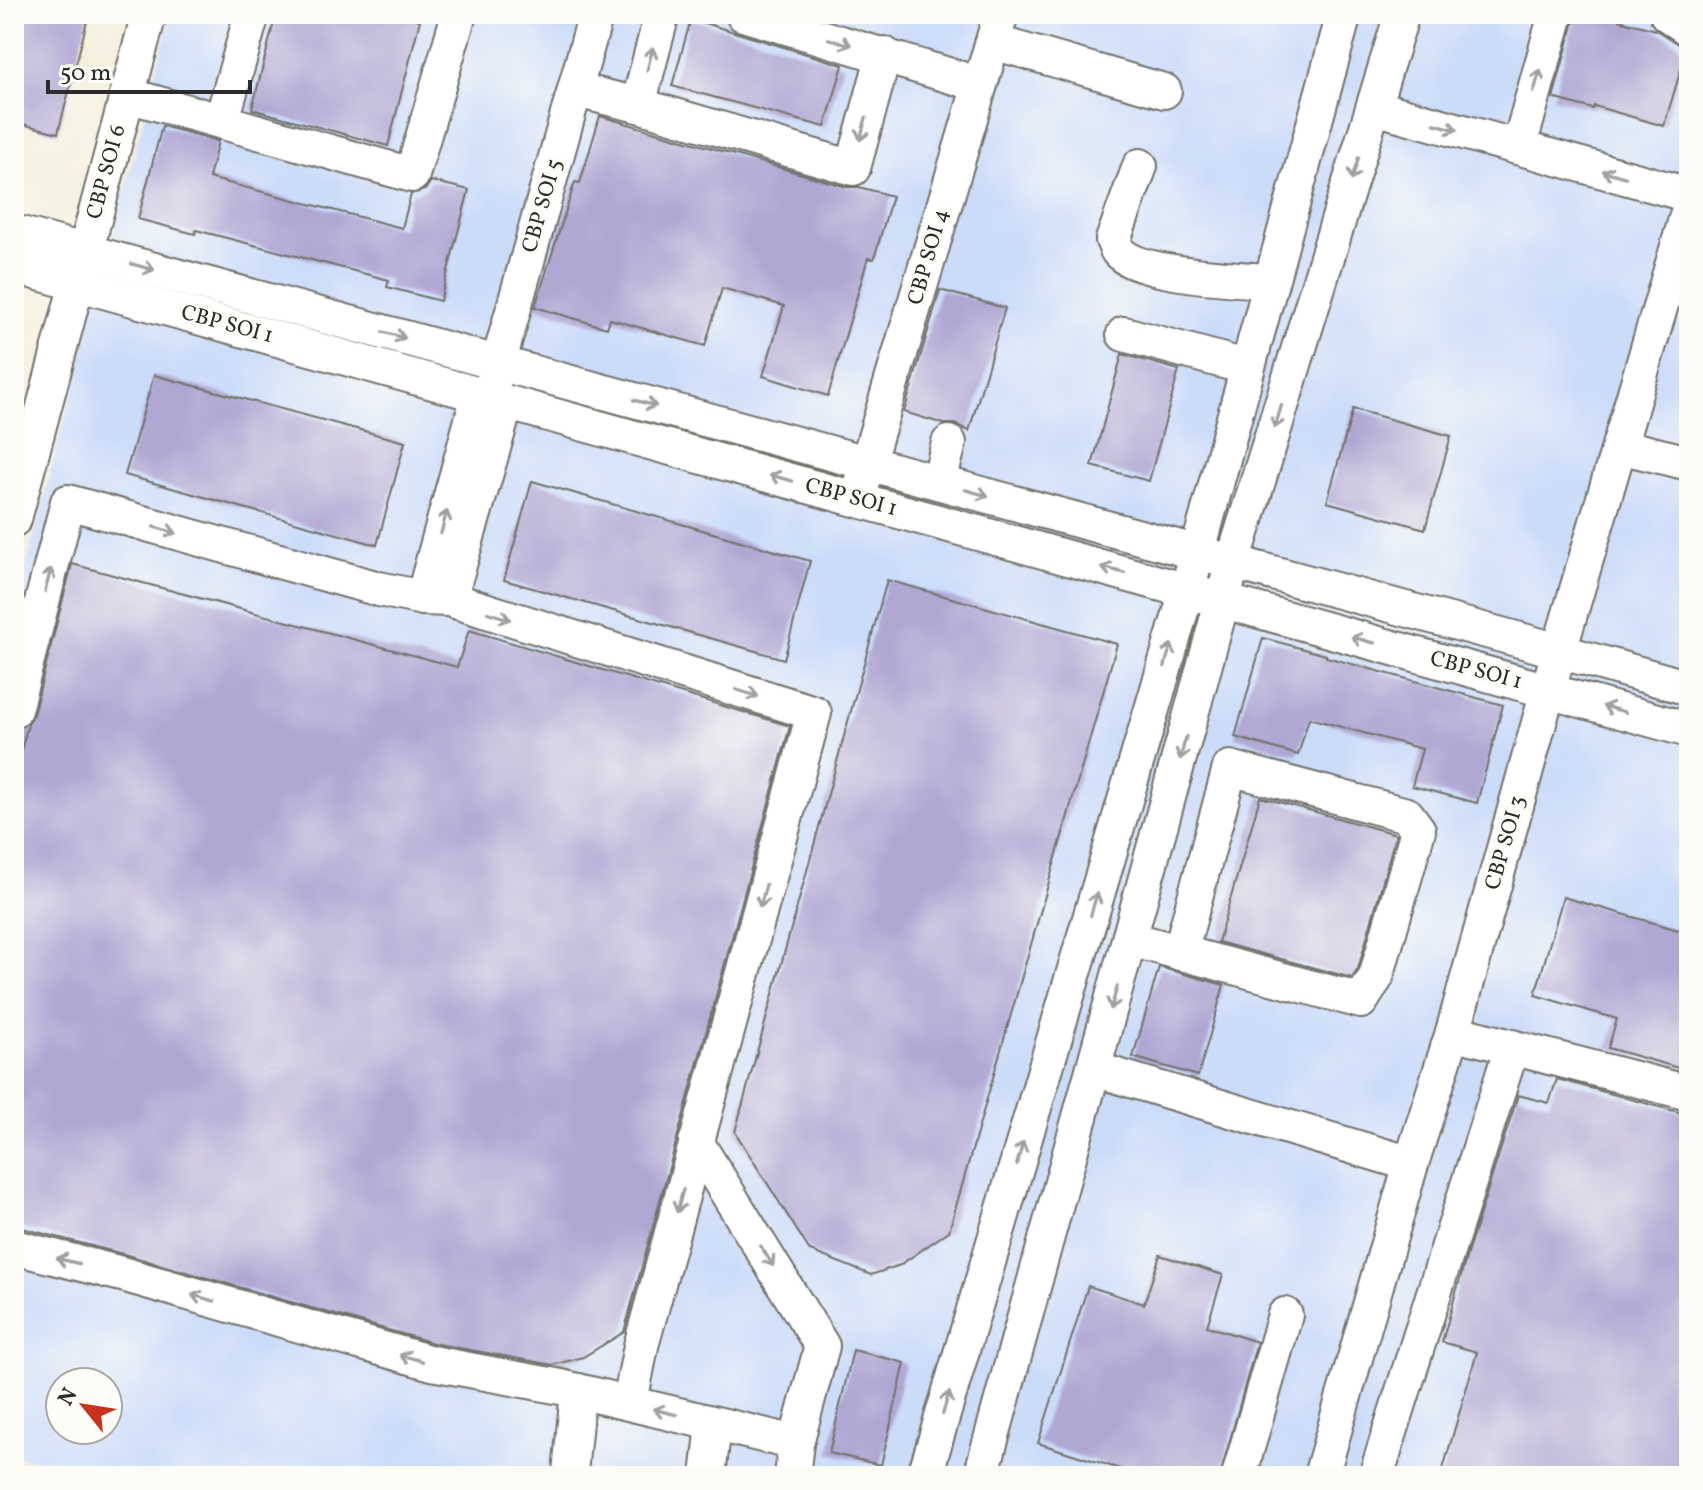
<svg xmlns="http://www.w3.org/2000/svg" width="1703" height="1490" font-family="Vollkorn,serif">
<style>
.built{fill:#cbdcf9;fill-rule:evenodd}
.building{fill:#b0a7d3}
.lines{fill:none;stroke-linecap:round;stroke-linejoin:round}
.minor-casing{stroke:#717069;stroke-width:38}
.minor{stroke:#fff;stroke-width:34}
.oneway{stroke:#a0a0a0}
.labels{text-anchor:middle;dominant-baseline:central;stroke-width:8;stroke-linejoin:round;paint-order:stroke}
.street-label{font-size:22px;fill:#2b2b2b;stroke:#fdfcf7}
</style>
<rect width="100%" height="100%" fill="#fdfcf7"/>
<filter id="ink" filterUnits="userSpaceOnUse"><feTurbulence type="fractalNoise" baseFrequency=".0125" numOctaves="2"/><feDisplacementMap in="SourceGraphic" scale="16" xChannelSelector="R" yChannelSelector="G"/><feConvolveMatrix kernelMatrix="1 2 1 2 8 2 1 2 1" color-interpolation-filters="sRGB"/></filter>
<filter id="wash" filterUnits="userSpaceOnUse"><feTurbulence type="fractalNoise" baseFrequency=".006" numOctaves="4" result="noise"/><feDisplacementMap in="SourceGraphic" scale="32" xChannelSelector="R" yChannelSelector="G"/><feGaussianBlur stdDeviation="1.8" result="paint"/><feColorMatrix in="noise" values="0 0 0 0 0 0 0 0 0 0 0 0 0 0 0 0 0 1.4 0 .05"/><feComposite in="paint" operator="in"/></filter>
<g filter="url(#wash)">
<rect width="100%" height="100%" fill="#f4efdc"/>
<path class="built" d="M171 14 1689 15V1476H149L14 1457V611ZM60 1382H108V1430H60Z"/>
<g id="blocks">
<g class="building">
<path d="M23 14H89L58 133 14 122V48Z"/>
<path d="M276 14H399L420 20 388 146 252 109Z"/>
<path d="M1576 14H1621L1619 20 1656 30 1687 49 1664 126 1594 106 1593 109 1553 98Z"/>
<path d="M691 19 843 65 825 127 672 86Z"/>
<path d="M600 116 847 187H859L892 196 874 259 868 258 828 396 763 376 784 306 722 288 705 346 610 319 607 328 535 307 575 182 580 183Z"/>
<path d="M162 126 218 141 209 178 402 228 411 194 425 190 431 181 469 190 440 301 387 287 389 280 196 230 195 234 138 219Z"/>
<path d="M940 290 1005 308 969 431 955 424H944L904 412Z"/>
<path d="M1122 354 1179 370 1149 481 1092 466Z"/>
<path d="M154 375 405 442 377 545 125 475Z"/>
<path d="M1353 409 1451 436 1425 529 1327 502Z"/>
<path d="M532 481 810 561 784 659 504 580Z"/>
<path d="M72 564 457 667 469 630 790 726 624 1332 583 1357 553 1365 437 1344 127 1255 14 1226V778L28 724 33 715Z"/>
<path d="M887 580 1117 644 949 1231 900 1265 871 1275 810 1251 735 1132Z"/>
<path d="M1263 638 1326 655V657L1503 705 1477 803 1412 786 1422 749 1309 718 1298 755 1235 737Z"/>
<path d="M1260 797 1396 834 1358 969 1352 978 1218 942Z"/>
<path d="M1563 897 1689 933V1071L1608 1048 1617 1019 1535 995Z"/>
<path d="M1159 967 1224 985 1198 1076 1133 1057Z"/>
<path d="M1557 1079 1689 1115V1476H1441L1477 1352 1442 1342 1467 1254 1518 1095 1549 1103Z"/>
<path d="M1160 1255 1223 1275 1207 1326 1257 1342 1220 1476H1142L1038 1443 1088 1286 1144 1304Z"/>
<path d="M853 1350 905 1363 881 1465 829 1453Z"/>
</g>
</g>
</g>
<g filter="url(#ink)">
<use href="#blocks" fill-opacity="0" stroke="#717069" stroke-width="2"/>
<g class="lines">
<g class="minor-casing">
<g id="minor">
<path d="M743 14 978 84"/>
<path d="M1667 14 1689 29"/>
<path d="M993 42 1164 91"/>
<path d="M576 90 638 105 853 168 884 54"/>
<path d="M127 95 412 175 459 14"/>
<path d="M638 105 662 14"/>
<path d="M1374 107 1689 195"/>
<path d="M222 120 252 14"/>
<path d="M1519 147 1556 14"/>
<path d="M1140 166 1113 240C1115 244 1116 248 1118 251 1136 275 1240 279 1270 281"/>
<path d="M14 232 1520 640 1689 688"/>
<path d="M14 266 1689 730"/>
<path d="M1124 334 1246 367"/>
<path d="M1619 446 1689 463"/>
<path d="M939 482 949 443"/>
<path d="M861 485 1001 14"/>
<path d="M14 519 149 14"/>
<path d="M423 598 474 413 489 397 596 14"/>
<path d="M449 599 501 421 489 397"/>
<path d="M14 710 68 502 379 589 423 598 449 599 814 713 641 1346 630 1403"/>
<path d="M1130 939 1361 1001 1376 977 1418 830 1407 815 1230 768 1180 953"/>
<path d="M1453 1032 1689 1093"/>
<path d="M1094 1069 1411 1164"/>
<path d="M696 1142 822 1346 796 1443 792 1476"/>
<path d="M14 1247 122 1274 432 1363 561 1387 796 1443"/>
<path d="M570 1473 578 1391"/>
<path d="M708 1476 714 1425"/>
<path d="M921 1476 928 1465 1187 591 1344 14"/>
<path d="M985 1476 984 1465 1233 562 1402 14"/>
<path d="M1239 1476 1285 1315"/>
<path d="M1321 1476 1411 1164 1453 1032 1559 651 1689 209"/>
<path d="M1376 1476 1512 1047"/>
</g>
</g>
<use href="#minor" class="minor"/>
</g>
<defs><path id="oneway-shaft" d="M-6 0H5M1.5-3L5.5 0L1.5 3" fill="none" stroke-width="1.6" stroke-linecap="round" stroke-linejoin="round" transform="scale(2)"/></defs>
<g class="oneway">
<use href="#oneway-shaft" transform="translate(840 42) rotate(16)"/>
<use href="#oneway-shaft" transform="translate(650 59) rotate(-75)"/>
<use href="#oneway-shaft" transform="translate(1537 81) rotate(-74)"/>
<use href="#oneway-shaft" transform="translate(1446 127) rotate(15)"/>
<use href="#oneway-shaft" transform="translate(863 129) rotate(105)"/>
<use href="#oneway-shaft" transform="translate(1355 169) rotate(107)"/>
<use href="#oneway-shaft" transform="translate(1614 174) rotate(-164)"/>
<use href="#oneway-shaft" transform="translate(143 267) rotate(15)"/>
<use href="#oneway-shaft" transform="translate(394 335) rotate(15)"/>
<use href="#oneway-shaft" transform="translate(645 403) rotate(15)"/>
<use href="#oneway-shaft" transform="translate(1278 417) rotate(107)"/>
<use href="#oneway-shaft" transform="translate(781 478) rotate(-165)"/>
<use href="#oneway-shaft" transform="translate(977 493) rotate(15)"/>
<use href="#oneway-shaft" transform="translate(444 522) rotate(-75)"/>
<use href="#oneway-shaft" transform="translate(165 530) rotate(15)"/>
<use href="#oneway-shaft" transform="translate(1113 570) rotate(-165)"/>
<use href="#oneway-shaft" transform="translate(48 580) rotate(-75)"/>
<use href="#oneway-shaft" transform="translate(499 616) rotate(17)"/>
<use href="#oneway-shaft" transform="translate(1363 640) rotate(-165)"/>
<use href="#oneway-shaft" transform="translate(1168 655) rotate(-74)"/>
<use href="#oneway-shaft" transform="translate(747 693) rotate(17)"/>
<use href="#oneway-shaft" transform="translate(1614 709) rotate(-164)"/>
<use href="#oneway-shaft" transform="translate(1183 748) rotate(105)"/>
<use href="#oneway-shaft" transform="translate(763 896) rotate(105)"/>
<use href="#oneway-shaft" transform="translate(1094 904) rotate(-74)"/>
<use href="#oneway-shaft" transform="translate(1114 998) rotate(106)"/>
<use href="#oneway-shaft" transform="translate(1020 1153) rotate(-74)"/>
<use href="#oneway-shaft" transform="translate(680 1201) rotate(105)"/>
<use href="#oneway-shaft" transform="translate(767 1256) rotate(58)"/>
<use href="#oneway-shaft" transform="translate(68 1261) rotate(-166)"/>
<use href="#oneway-shaft" transform="translate(203 1298) rotate(-164)"/>
<use href="#oneway-shaft" transform="translate(411 1358) rotate(-164)"/>
<use href="#oneway-shaft" transform="translate(946 1403) rotate(-74)"/>
<use href="#oneway-shaft" transform="translate(665 1412) rotate(-166)"/>
</g>
</g>
<g class="labels">
<g class="street-label">
<text transform="translate(107 172) rotate(-75)">CBP SOI 6</text>
<text transform="translate(543 206) rotate(-74)">CBP SOI 5</text>
<text transform="translate(929 257) rotate(-74)">CBP SOI 4</text>
<text transform="translate(227 325) rotate(15)">CBP SOI 1</text>
<text transform="translate(851 498) rotate(15)">CBP SOI 1</text>
<text transform="translate(1476 671) rotate(15)">CBP SOI 1</text>
<text transform="translate(1506 843) rotate(-74)">CBP SOI 3</text>
</g>
</g>
<rect width="1703" height="1490" fill="none" stroke="#fdfcf7" stroke-width="48"/>
<g transform="translate(84 1406) rotate(300)"><circle r="38" fill="#fdfcf7" stroke="#a9a8a5" stroke-width="2"/>
<path d="M0-6L14 30L0 20L-14 30Z" fill="#c8321e"/>
<text y="-12" font-size="22" font-weight="bold" text-anchor="middle" fill="#2b2b2b">N</text>
</g>
<path d="M48 80v12h202v-12" fill="none" stroke="#2b2b2b" stroke-width="4"/>
<text x="60" y="80" font-size="24" fill="#2b2b2b" stroke="#fdfcf7" stroke-width="6" paint-order="stroke">50 m</text>
</svg>
